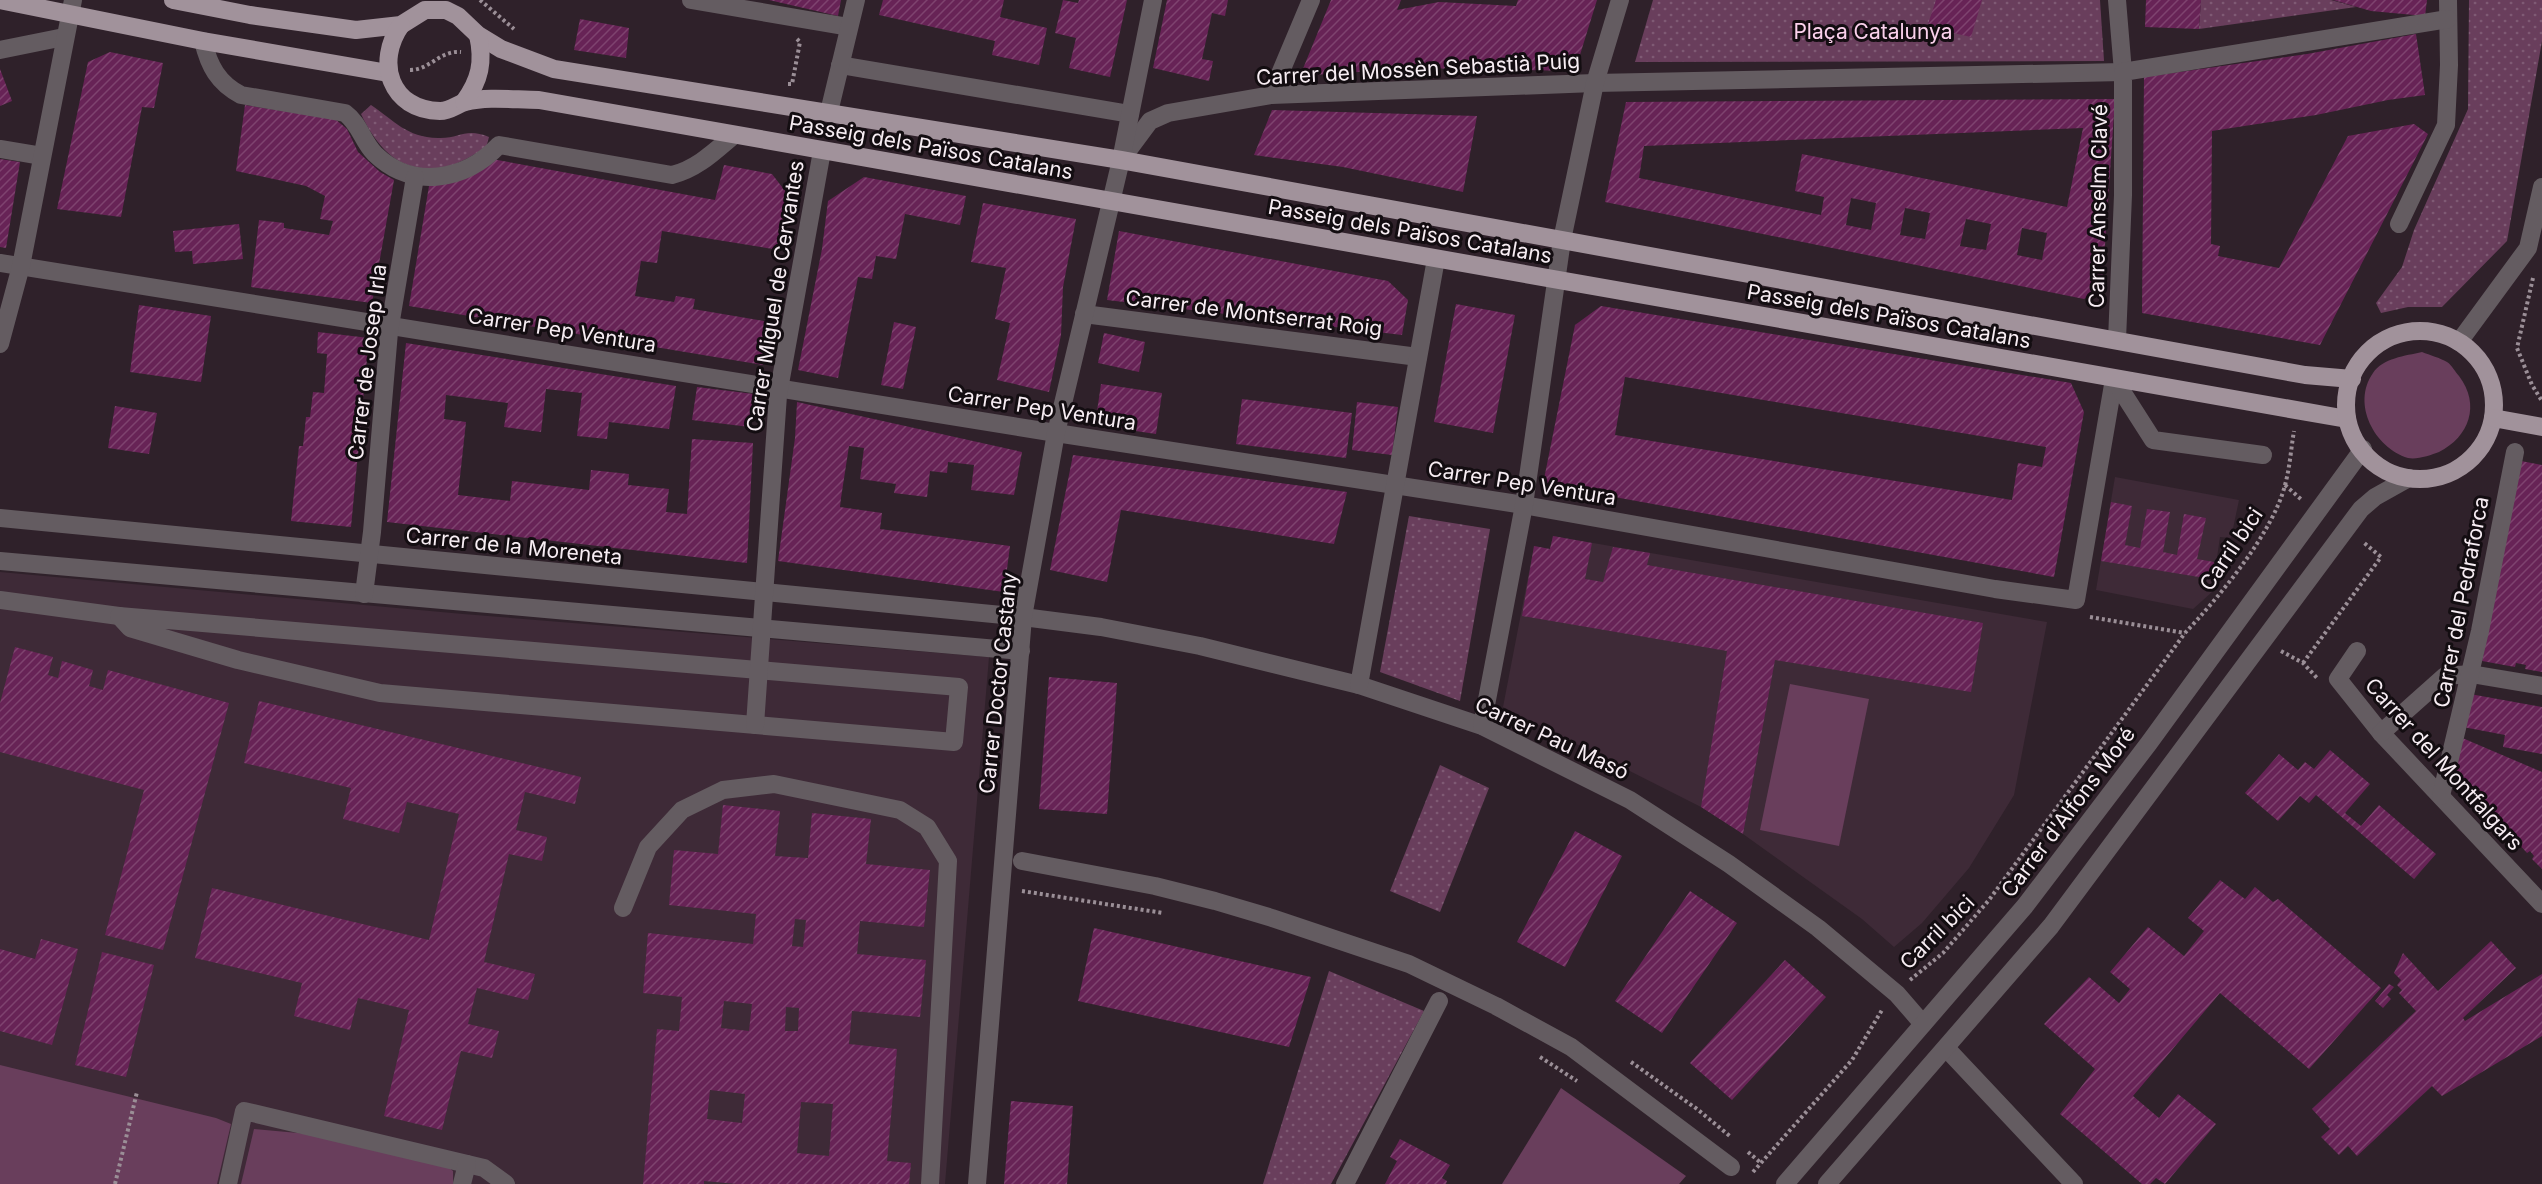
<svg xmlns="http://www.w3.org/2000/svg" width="2542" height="1184" font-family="Inter,sans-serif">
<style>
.built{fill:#3e2a37}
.grass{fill:#693e5c}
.park{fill:url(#park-dots)}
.building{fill:url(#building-hatch);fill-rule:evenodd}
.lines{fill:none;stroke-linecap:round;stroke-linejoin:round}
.path{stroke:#9b8f97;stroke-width:4;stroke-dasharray:3 3;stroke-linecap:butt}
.minor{stroke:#645c61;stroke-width:18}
.major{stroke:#a1929b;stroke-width:18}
.labels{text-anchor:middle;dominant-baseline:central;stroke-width:6;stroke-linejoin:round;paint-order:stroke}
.park-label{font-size:21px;fill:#fbd1ec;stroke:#130d11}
.street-label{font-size:21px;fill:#f7edf3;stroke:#130d11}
</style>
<defs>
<pattern id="park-dots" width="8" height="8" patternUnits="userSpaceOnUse" patternTransform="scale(1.5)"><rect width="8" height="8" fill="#693e5c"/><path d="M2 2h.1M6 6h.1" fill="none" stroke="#7f5a74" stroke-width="1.8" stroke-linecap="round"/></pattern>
<pattern id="building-hatch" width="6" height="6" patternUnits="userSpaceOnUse" patternTransform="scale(1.5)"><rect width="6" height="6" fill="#672356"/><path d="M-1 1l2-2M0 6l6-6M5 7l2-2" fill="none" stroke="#7e436f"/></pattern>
</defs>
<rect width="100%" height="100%" fill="#2f212a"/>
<g class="built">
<path d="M2115 477 2239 500 2231 538 2220 537 2212 592 2193 609 2096 590Z"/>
<path d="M1553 536 2047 622 2014 795 1969 868 1922 923 1894 947 1862 919 1743 834 1701 807 1503 707 1534 546 1550 549Z"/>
<path d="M0 572 463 614 989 657 945 1184H0Z"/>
</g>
<g class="grass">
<path d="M2422 352C2430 355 2440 358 2447 362 2452 365 2455 372 2459 376 2481 405 2469 437 2439 452 2431 455 2417 460 2408 458 2375 448 2351 404 2373 373 2383 358 2405 356 2422 352Z"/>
<path d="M1790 684 1869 699 1839 846 1760 830Z"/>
<path d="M0 1065 216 1118 231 1124 217 1184H0Z"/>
<path d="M1561 1088 1686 1176 1679 1184H1502Z"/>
<path d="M254 1129 309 1134 447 1166 453 1171V1184H241Z"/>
</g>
<g class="park">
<path d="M1653 0H2100L2104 61 1635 62Z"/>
<path d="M2201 0H2331L2356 7 2199 29Z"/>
<path d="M2469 0H2542V41L2507 241 2442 307H2408L2381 313 2376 303 2402 267 2414 230 2468 109Z"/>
<path d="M371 105C395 121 406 137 438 138 460 139 465 127 489 137L486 148C476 153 464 161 453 165 406 178 380 154 361 114Z"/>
<path d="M1409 516 1490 529 1460 701 1380 672Z"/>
<path d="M1440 765 1489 788 1440 912 1390 891Z"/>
<path d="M1329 971 1424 1011 1331 1184H1263Z"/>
</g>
<g class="building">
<path d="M769 0H841L838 16Z"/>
<path d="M883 0H1004L1000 17 1047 28 1039 65 992 55 995 41 879 15Z"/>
<path d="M1063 0 1078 3 1079 0H1127L1110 77 1069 68 1076 38 1055 33Z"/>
<path d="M1167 0H1228L1225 16 1212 13 1202 59 1213 61 1209 81 1153 68Z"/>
<path d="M1331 0H1401L1397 10 1439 2 1516 6 1518 0H1597L1575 71 1415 68 1300 76Z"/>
<path d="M1936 0H1982L1971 37 1927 27Z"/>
<path d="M2146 0H2201L2199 29 2145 27Z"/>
<path d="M2333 0H2427L2425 16 2371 11Z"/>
<path d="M580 19 629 28 626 58 574 50Z"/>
<path d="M2416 34 2425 95 2388 100 2316 115 2212 131 2211 244 2220 246 2218 256 2279 268 2348 136 2414 124 2428 134 2320 345 2142 313 2144 77 2307 54Z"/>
<path d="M110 52 163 63 154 108 142 107 121 217 57 209 88 62Z"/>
<path d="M0 69 12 101 0 106Z"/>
<path d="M2115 99 2102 289 2084 299 1605 202 1626 102ZM2083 128 2067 207 1802 154 1795 191 1824 197 1821 215 1639 178 1644 146ZM1851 198 1876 203 1871 230 1846 225ZM1905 208 1930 213 1925 239 1900 235ZM1966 219 1991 224 1986 250 1960 246ZM2022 228 2047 233 2042 260 2017 255Z"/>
<path d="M245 105 335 119 347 129 358 152 380 172 394 180 372 303 251 287 259 220 284 223V228L329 235 333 221 320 219 325 196 306 186 236 171Z"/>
<path d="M1272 110 1477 116 1463 192 1343 167 1254 155Z"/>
<path d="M0 159 20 162 6 248 0 247Z"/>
<path d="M492 159 715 200 724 165 772 174 789 196 779 250 662 231 657 263 641 261 635 296 674 302 676 296 695 299 693 309 770 322 763 365 409 306 429 186 474 173Z"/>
<path d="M864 177 966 196 960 225 905 214 896 259 876 256 872 279 858 277 838 378 798 370 822 249 828 201Z"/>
<path d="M983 203 1076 219 1063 287 1061 335 1049 392 997 380 1010 323 995 319 1006 268 971 262Z"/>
<path d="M239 224 243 259 193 264 192 251 175 252 173 231Z"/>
<path d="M1119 231 1388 281 1408 300 1402 335 1107 300Z"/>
<path d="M1456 304 1515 315 1493 433 1434 422Z"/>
<path d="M139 305 211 316 201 382 130 372Z"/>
<path d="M1601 306 2071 383 2084 412 2054 577 1543 484 1575 325ZM1625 377 2046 447 2042 467 2018 463 2012 500 1615 435Z"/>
<path d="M894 322 916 327 903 389 881 385Z"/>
<path d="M318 332 369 338 351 527 291 521 299 446H303L306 417H310L313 392 324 393 327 354 317 353Z"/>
<path d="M1104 333 1145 342 1139 372 1098 363Z"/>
<path d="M406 343 676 386 669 429 609 422 607 439 577 436 582 393 546 389 541 432 504 427 508 403 446 395 444 419 466 422 458 495 510 501 512 481 589 490 591 470 629 474 628 485 669 489 666 512 687 514 692 439 753 443 747 563 387 522Z"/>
<path d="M1101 384 1162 393 1156 434 1095 425Z"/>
<path d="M697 387 754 394 750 427 692 420Z"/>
<path d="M1242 399 1352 413 1346 458 1236 444Z"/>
<path d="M797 402 1022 452 1014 495 971 490 974 465 948 462 947 473 930 471 927 497 894 493 896 484 860 479 864 448 849 446 841 498 840 507 882 513 880 529 1010 546 1004 592 778 561 795 438Z"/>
<path d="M1357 402 1398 407 1392 455 1352 450Z"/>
<path d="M115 406 157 413 149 454 108 448Z"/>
<path d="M1073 455 1280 483 1347 492 1334 544 1121 510 1107 582 1050 570Z"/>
<path d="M2521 461 2542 465V672L2525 669 2526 665 2516 663 2515 667 2482 661Z"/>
<path d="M2111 502 2132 506 2125 545 2140 548 2147 509 2170 512 2163 552 2177 555 2184 514 2206 518 2197 559 2214 562 2211 579 2101 561Z"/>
<path d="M1553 536 1592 543 1585 579 1603 582 1613 547 1650 553 1647 565 1983 623 1971 692 1775 660 1743 834 1701 807 1727 651 1522 616 1534 546 1550 549Z"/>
<path d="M15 647 53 657 48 675 58 678 62 661 93 670 89 686 103 690 108 670 229 703 163 950 105 935 144 790 0 752V703Z"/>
<path d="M1049 677 1117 683 1107 814 1039 809Z"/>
<path d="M2470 694 2542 707V754L2503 747 2505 735 2463 727Z"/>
<path d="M259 701 581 777 575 804 525 792 516 830 547 837 542 861 509 854 484 962 535 974 528 1000 477 988 468 1024 499 1031 492 1058 461 1051 442 1130 384 1116 409 1010 358 998 350 1030 294 1016 302 983 195 958 212 888 429 940 459 814 407 802 399 833 343 819 351 788 244 763Z"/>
<path d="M2460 737 2542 772V869L2532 859 2534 856 2530 851 2527 853 2517 842 2519 840 2507 827 2504 829 2495 819 2497 816 2496 814 2491 809 2488 812 2479 802 2481 799 2468 785 2466 788 2456 777 2459 775 2453 769Z"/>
<path d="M2330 750 2370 784 2345 813 2361 826 2379 805 2436 854 2414 879 2316 795 2309 803 2300 796 2278 821 2245 793 2279 754 2298 770 2305 762 2314 769Z"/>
<path d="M723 805 780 811 775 856 808 858 812 813 871 819 866 864 930 870 924 927 860 921 857 954 926 960 920 1017 852 1011 849 1044 897 1049 887 1161 911 1163 909 1184H737L704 1181V1184H643L657 1029 679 1031 682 997 643 993 648 933 753 944 756 914 669 905 674 850 718 854ZM795 919 806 920 803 947 792 946ZM724 1001 752 1004 749 1031 721 1028ZM786 1007 799 1008 798 1031H785ZM710 1090 745 1094 742 1123 707 1119ZM801 1102 833 1104 829 1156 797 1153Z"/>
<path d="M1575 831 1622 856 1565 967 1517 942Z"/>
<path d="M2220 880 2245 899 2255 887 2273 902 2278 899 2381 988 2309 1069 2220 993 2133 1096 2159 1118 2178 1094 2216 1124 2165 1184 2156 1178 2150 1184H2142L2060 1114 2095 1069 2044 1024 2089 977 2119 1003 2130 989 2110 972 2148 927 2184 956 2204 931 2188 918Z"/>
<path d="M1690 891 1737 923 1662 1033 1615 1001Z"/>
<path d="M1094 928 1311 977 1289 1047 1078 1001Z"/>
<path d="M41 939 78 949 52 1045 0 1031V949L35 959Z"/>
<path d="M2491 941 2516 968 2463 1018 2465 1021 2542 974V1036L2442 1096 2432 1086 2357 1156 2348 1146 2339 1155 2321 1137 2330 1129 2312 1109 2416 1011 2399 993 2402 990 2397 985 2401 980 2394 973 2403 953 2438 991Z"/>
<path d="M102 952 154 965 126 1077 75 1065Z"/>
<path d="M1785 960 1826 997 1732 1100 1690 1063Z"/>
<path d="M2389 984 2394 987 2387 995 2391 999 2383 1008 2375 1001Z"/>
<path d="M1011 1101 1073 1106 1067 1184H1004Z"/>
<path d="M1400 1139 1450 1165 1442 1178 1447 1181 1446 1184H1385L1397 1161 1390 1157Z"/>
</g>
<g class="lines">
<g class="path">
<path d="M480 0 514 29"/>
<path d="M410 70C430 70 440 50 461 52"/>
<path d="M788 84H792L800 42 797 39"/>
<path d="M2533 278 2517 348 2532 385 2542 401"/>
<path d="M2285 485 2302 500"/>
<path d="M2090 617 2185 633"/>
<path d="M2281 651 2303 663 2318 679"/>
<path d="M2303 663 2381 557 2363 542"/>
<path d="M1022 891 1163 913"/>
<path d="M1910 980 1943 953 1989 900 2185 633C2219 597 2273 533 2285 485 2290 467 2291 448 2294 431"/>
<path d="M1540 1057 1577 1081"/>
<path d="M1631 1062 1697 1109 1731 1137"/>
<path d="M1748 1152 1761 1163"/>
<path d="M1753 1172 1852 1060 1882 1010"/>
<path d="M115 1184 137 1092"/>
</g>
<g class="minor">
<path d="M691 0 849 27"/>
<path d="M203 41C209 66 218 83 241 95L345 113C360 124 362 141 375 154 412 190 465 181 499 145L672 175C697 169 715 151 734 135"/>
<path d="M0 50 64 37"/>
<path d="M840 65 1130 114"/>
<path d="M1271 95 1311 0"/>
<path d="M829 112 856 0"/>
<path d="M0 149 42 156"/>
<path d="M1124 156 1150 121 1168 113 1271 95 1595 83 2123 72 2117 0"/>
<path d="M2399 224 2446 125 2449 65 2448 0"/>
<path d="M0 263 1056 433 1524 505 1995 589 2076 600 2114 379"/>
<path d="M1084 314 1418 357"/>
<path d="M2117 340 2123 195V72L2448 19"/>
<path d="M2459 342 2528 248 2542 187"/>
<path d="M0 344 21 266 73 0"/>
<path d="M2114 379 2153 440 2263 455"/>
<path d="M0 518 1023 617 1101 627 1200 646 1359 685 1482 726 1630 800 1729 864 1818 928 1897 994 1923 1024"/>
<path d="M0 561 1021 651"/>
<path d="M364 594 372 532 389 332 415 177"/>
<path d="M0 600 119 616"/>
<path d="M119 616 959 687 954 742 380 693 238 660 130 628Z"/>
<path d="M2357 651 2338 679 2381 733 2542 904"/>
<path d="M1359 685 1436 259"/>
<path d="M755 725 778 395 822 151"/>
<path d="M1482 726 1524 505 1562 240 1595 83 1620 0"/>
<path d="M2381 733 2445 676 2471 674 2542 686"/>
<path d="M2441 796 2480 631 2515 452"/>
<path d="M1022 861 1155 886 1215 901 1272 918 1409 964 1496 1006 1571 1047 1731 1167"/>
<path d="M623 908 648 847 682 810 723 790 774 784 900 810 927 827 948 861 930 1184"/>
<path d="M1946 1048 2074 1184"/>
<path d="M228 1184 244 1111 484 1168 506 1184"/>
<path d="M462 1184 467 1164"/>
<path d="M977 1184 1023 617 1056 433 1121 160 1153 0"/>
<path d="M1345 1184 1439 1001"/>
<path d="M1785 1184 2025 906 2149 743 2363 449"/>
<path d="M1827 1184 2051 926 2361 509 2375 497 2409 478"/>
</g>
<g class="major">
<path d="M0 0 203 41 388 73"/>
<path d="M173 0 250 15 356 30 401 25 425 10H446L458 16 478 35 501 49 554 69 1121 160 2305 375 2352 379"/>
<path d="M401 25C375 62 390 110 440 111 450 111 456 105 465 102 489 96 515 100 539 100L2347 419"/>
<path d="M464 102C480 80 484 62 478 35"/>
<circle cx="2420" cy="405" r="74"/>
<path d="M2493 418 2542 427"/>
</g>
</g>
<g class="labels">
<g class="park-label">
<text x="1873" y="31">Plaça Catalunya</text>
</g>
<g class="street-label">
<text transform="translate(1418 69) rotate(-3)">Carrer del Mossèn Sebastià Puig</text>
<text transform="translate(931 147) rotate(10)">Passeig dels Països Catalans</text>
<text transform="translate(2098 206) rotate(-89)">Carrer Anselm Clavé</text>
<text transform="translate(1410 231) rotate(10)">Passeig dels Països Catalans</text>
<text transform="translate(775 296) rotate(-81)">Carrer Miguel de Cervantes</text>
<text transform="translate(1254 313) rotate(7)">Carrer de Montserrat Roig</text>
<text transform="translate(1889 316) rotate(10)">Passeig dels Països Catalans</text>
<text transform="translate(562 330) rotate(9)">Carrer Pep Ventura</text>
<text transform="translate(367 362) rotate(-83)">Carrer de Josep Irla</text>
<text transform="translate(1042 408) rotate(9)">Carrer Pep Ventura</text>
<text transform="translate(1522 483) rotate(9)">Carrer Pep Ventura</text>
<text transform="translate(514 546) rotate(6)">Carrer de la Moreneta</text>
<text transform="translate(2231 549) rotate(-56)">Carril bici</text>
<text transform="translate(2461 602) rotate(-79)">Carrer del Pedraforca</text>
<text transform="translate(998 683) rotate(-84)">Carrer Doctor Castany</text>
<text transform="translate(1552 738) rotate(25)">Carrer Pau Masó</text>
<text transform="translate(2444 764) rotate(48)">Carrer del Montfalgars</text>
<text transform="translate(2068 812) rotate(-53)">Carrer d'Alfons Moré</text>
<text transform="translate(1937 932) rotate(-45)">Carril bici</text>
</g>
</g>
</svg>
